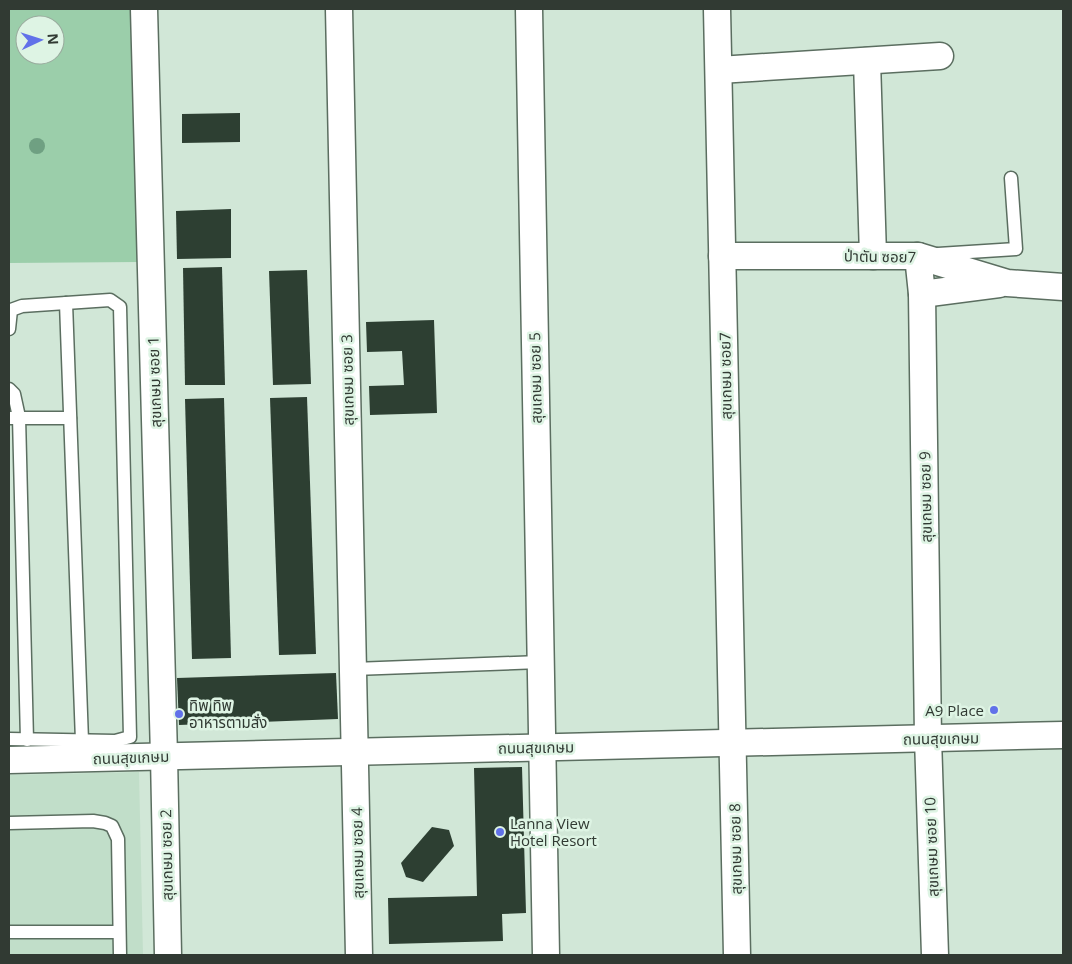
<svg xmlns="http://www.w3.org/2000/svg" width="1072" height="964" font-family="'Open Sans','Noto Sans Thai',sans-serif">
<style>
.built{fill:#c1dec9}
.green{fill:#9bceaa;fill-rule:evenodd}
.building{fill:#2d3f32}
.lines{fill:none;stroke-linecap:round;stroke-linejoin:round}
.lane-casing{stroke:#5b6e60;stroke-width:15}
.street-casing{stroke:#5b6e60;stroke-width:29}
.lane{stroke:#fff;stroke-width:12}
.street{stroke:#fff;stroke-width:26}
.tree{fill:#6fa082}
.poi-dot{fill:#6171e9;stroke:#def4e4;stroke-width:2}
.labels{text-anchor:middle;dominant-baseline:central;stroke-width:5;stroke-linejoin:round;paint-order:stroke}
.street-label{font-size:15px;fill:#313a33;stroke:#def4e4}
.poi-label{font-size:15px;fill:#313a33;stroke:#def4e4;text-anchor:start}
</style>
<rect width="100%" height="100%" fill="#d1e7d7"/>
<path class="built" d="M139 772 143 955H9V775Z"/>
<path class="green" d="M9 9H130L139 262 9 263ZM25 25H55V55H25Z"/>
<g class="building">
<path d="M240 113V142L182 143V114Z"/>
<path d="M231 209V258L177 259 176 211Z"/>
<path d="M222 267 225 385H185L183 268Z"/>
<path d="M307 270 311 384 273 385 269 271Z"/>
<path d="M434 320 437 413 370 415 369 386 404 385 402 351 367 352 366 322Z"/>
<path d="M307 397 316 654 279 655 270 398Z"/>
<path d="M224 398 231 658 192 659 185 399Z"/>
<path d="M336 673 338 719 179 725 177 678Z"/>
<path d="M522 767 526 913 502 914 503 941 389 944 388 898 477 896 474 768Z"/>
<path d="M432 827 449 830 454 846 423 882 406 877 401 863Z"/>
</g>
<g class="lines">
<g class="lane-casing">
<g id="lane">
<path d="M938 254 1016 249 1011 178"/>
<path d="M66 303 82 741"/>
<path d="M9 329 11 310 22 306 110 300 120 307 130 737 115 741 9 739"/>
<path d="M9 389 14 394 19 417 27 740"/>
<path d="M9 418H70"/>
<path d="M354 669 540 662"/>
<path d="M9 823 93 821 105 823 112 826 118 839 120 955"/>
<path d="M9 932H119"/>
</g>
</g>
<g class="street-casing">
<g id="street">
<path d="M144 9 164 756 168 955"/>
<path d="M339 9 359 955"/>
<path d="M529 9 546 955"/>
<path d="M717 9 737 955"/>
<path d="M867 61 873 256"/>
<path d="M719 70 940 56"/>
<path d="M722 256H918L1007 283 1063 287"/>
<path d="M918 256 922 294 928 738 935 955"/>
<path d="M922 294 999 284"/>
<path d="M9 760 1063 735"/>
</g>
</g>
<use href="#lane" class="lane"/>
<use href="#street" class="street"/>
</g>
<circle class="tree" cx="37" cy="146" r="8"/>
<g class="poi-dot">
<circle cx="994" cy="710" r="5"/>
<circle cx="179" cy="714" r="5"/>
<circle cx="500" cy="832" r="5"/>
</g>
<g class="labels">
<g class="street-label">
<text transform="translate(880 256) rotate(1)">ป่าตัน ซอย7</text>
<text transform="translate(725 376) rotate(-91)">สุขเกษม ซอย7</text>
<text transform="translate(535 378) rotate(-91)">สุขเกษม ซอย 5</text>
<text transform="translate(347 380) rotate(-91)">สุขเกษม ซอย 3</text>
<text transform="translate(154 382) rotate(-92)">สุขเกษม ซอย 1</text>
<text transform="translate(925 497) rotate(-91)">สุขเกษม ซอย 9</text>
<text transform="translate(941 738) rotate(-1)">ถนนสุขเกษม</text>
<text transform="translate(536 747) rotate(-1)">ถนนสุขเกษม</text>
<text transform="translate(131 757) rotate(-2)">ถนนสุขเกษม</text>
<text transform="translate(931 847) rotate(-92)">สุขเกษม ซอย 10</text>
<text transform="translate(735 849) rotate(-91)">สุขเกษม ซอย 8</text>
<text transform="translate(357 853) rotate(-91)">สุขเกษม ซอย 4</text>
<text transform="translate(166 855) rotate(-91)">สุขเกษม ซอย 2</text>
</g>
<g class="poi-label">
<text x="189" y="705">ทิพ ทิพ<tspan x="189" dy="17">อาหารตามสั่ง</tspan></text>
<text x="984" y="710" text-anchor="end">A9 Place</text>
<text x="510" y="823">Lanna View<tspan x="510" dy="17">Hotel Resort</tspan></text>
</g>
</g>
<rect width="1072" height="964" fill="none" stroke="#313a33" stroke-width="20"/>
<g transform="translate(40 40) rotate(86)"><circle r="24" fill="#def4e4" stroke="#99aa9d"/>
<path d="M0-4L9 19L0 12L-9 19Z" fill="#6171e9"/>
<text y="-8" font-size="14" font-weight="bold" text-anchor="middle" fill="#313a33">N</text>
</g>
</svg>
